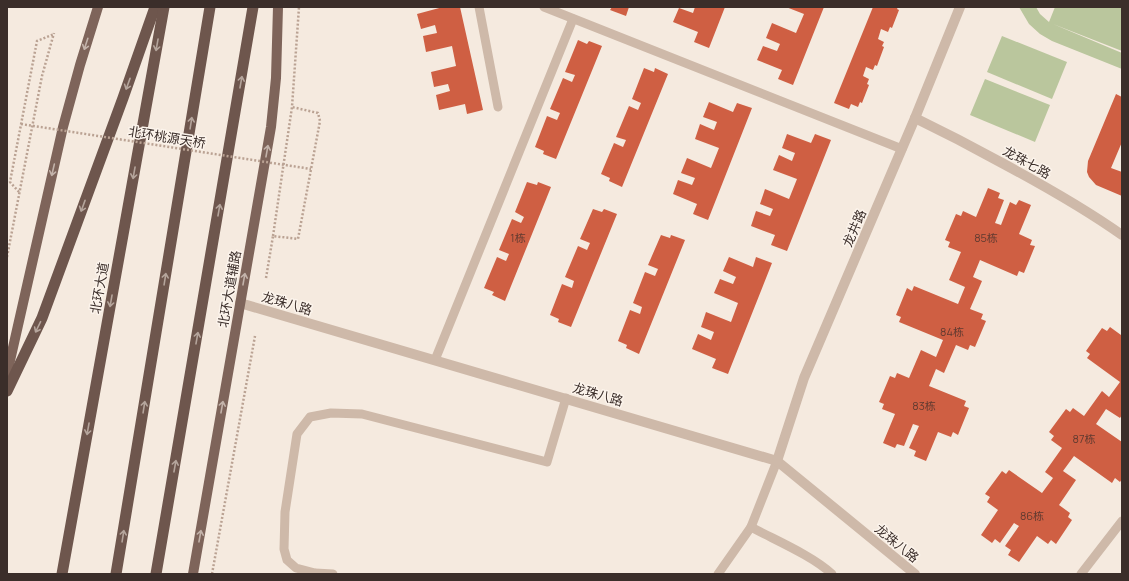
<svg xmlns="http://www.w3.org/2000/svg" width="1129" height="581" font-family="Manrope,'Noto Sans SC',sans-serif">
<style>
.green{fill:#bac69d}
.building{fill:#cf5f43}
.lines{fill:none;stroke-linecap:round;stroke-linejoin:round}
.path{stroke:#baa293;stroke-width:2.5;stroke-dasharray:2 2;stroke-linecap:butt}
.service{stroke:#ceb9a9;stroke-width:9}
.minor{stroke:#ceb9a9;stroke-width:10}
.tertiary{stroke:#ceb9a9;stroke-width:10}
.primary{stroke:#7e645a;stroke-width:10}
.trunk{stroke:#6e564d;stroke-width:11}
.path-bridge{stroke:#baa293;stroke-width:2.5;stroke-dasharray:2 2;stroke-linecap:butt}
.oneway{stroke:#c3b3aa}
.oneway2{stroke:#b5a59c}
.labels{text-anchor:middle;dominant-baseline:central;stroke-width:3;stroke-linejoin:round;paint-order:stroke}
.number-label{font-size:11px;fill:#603a30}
.street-label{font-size:13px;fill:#3b2e2a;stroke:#fcf4ec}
</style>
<rect width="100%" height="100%" fill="#f5eadf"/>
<g class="green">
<path d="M1019 7H1036L1040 14 1049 22 1055 7H1122V51L1053 24 1122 53V69L1052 41 1040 34 1029 24Z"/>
<path d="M1002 36 1067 62 1052 99 987 72Z"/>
<path d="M985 79 1050 105 1035 142 970 115Z"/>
</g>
<g class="building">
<path d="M443 7H460L483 110 467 114 465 104 439 110 436 95 450 91 448 84 434 87 431 72 456 66 452 46 426 52 423 36 437 33 435 25 421 29 417 14Z"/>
<path d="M612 7H629L626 16 610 10Z"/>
<path d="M695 7H725L709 48 694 42 698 32 673 22 679 8 693 13Z"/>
<path d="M786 7H824L793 85 778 79 782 70 757 60 763 46 777 51 780 44 766 38 772 23 796 33 804 14Z"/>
<path d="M873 7H898L897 9 899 10 892 28 890 27 888 32 881 29 878 39 884 42 882 46 884 47 877 66 875 65 873 70 866 67 863 76 869 79 867 84 869 85 862 103 860 102 858 107 851 104 849 109 834 103Z"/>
<path d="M578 40 587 44 589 41 602 46 556 159 543 154 544 151 535 147 547 116 557 120 560 113 550 109 563 78 572 82 575 75 565 72Z"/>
<path d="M644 68 654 72 655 68 668 74 622 187 609 181 610 178 601 174 614 143 623 147 626 140 616 137 629 106 638 110 641 103 632 99Z"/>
<path d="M1116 94 1122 97V142L1111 168 1122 172V196L1096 185 1089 177 1087 172 1088 161Z"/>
<path d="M709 102 733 112 737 103 752 108 708 220 693 214 697 204 673 194 678 180 692 185 695 178 681 173 687 158 711 168 719 148 695 139 700 124 714 130 717 122 703 117Z"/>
<path d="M787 134 811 143 815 134 831 140 787 251 771 245 775 235 751 226 756 211 770 216 773 209 760 204 765 189 789 199 797 179 773 170 779 155 792 161 795 153 782 148Z"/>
<path d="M527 182 537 185 538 182 551 187 505 301 492 295 494 292 484 288 497 257 506 261 509 254 499 250 512 219 521 223 524 217 515 212Z"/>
<path d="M988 188 1000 193 998 198 1004 200 995 223 1001 225 1010 202 1016 205 1019 200 1031 205 1019 234 1032 240 1030 245 1035 246 1024 273 1019 271 1017 276 980 260 973 277 982 281 970 309 983 314 981 319 986 321 975 347 970 345 968 350 956 345 944 373 936 369 929 386 966 401 964 406 969 408 958 435 953 432 951 437 938 432 926 461 914 456 916 451 909 448 919 426 913 424 904 446 897 444 895 448 883 443 895 414 882 409 884 404 879 402 890 376 895 378 897 373 909 378 921 350 936 357 943 340 899 322 901 317 896 315 907 288 912 291 914 286 958 304 965 287 949 280 961 252 948 247 950 242 945 240 956 214 961 216 963 211 976 217Z"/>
<path d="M593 209 602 212 604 209 617 214 571 327 558 322 559 319 550 315 562 284 572 288 574 281 565 277 578 246 587 250 590 243 580 239Z"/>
<path d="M661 235 670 238 671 235 685 240 639 354 626 348 627 345 618 341 630 310 640 314 642 307 633 303 645 272 655 276 658 269 648 265Z"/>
<path d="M729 257 753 267 756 257 772 263 728 374 712 368 716 359 692 349 698 334 711 340 714 332 701 327 706 312 731 322 738 303 714 293 720 279 733 284 736 277 723 271Z"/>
<path d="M1110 327 1121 335 1122 333V415L1120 418 1106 409 1096 424 1122 442V479L1120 482 1115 478 1112 483 1074 456 1063 471 1076 480 1059 505 1070 513 1068 517 1072 520 1056 544 1051 540 1048 544 1037 536 1019 562 1008 555 1011 550 1005 546 1019 526 1014 523 1000 543 995 539 992 543 981 535 998 510 987 502 990 497 985 494 1002 471 1006 474 1009 470 1042 493 1053 478 1045 472 1062 448 1051 440 1054 436 1049 432 1066 409 1070 412 1073 408 1084 416 1102 391 1109 397 1120 382 1087 358 1090 354 1086 351 1102 328 1107 331Z"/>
</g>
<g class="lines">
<g class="path">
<path d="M19 192 10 182 37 41 54 34"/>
<path d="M273 236 292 107 299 7"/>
<path d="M7 257 42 76 54 33"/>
<path d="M266 278 273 236 298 239 320 121 318 113 292 107"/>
<path d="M212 574 255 336"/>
</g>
<g class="service">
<path d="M479 7 498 107"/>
<path d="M544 7 902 149"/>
<path d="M435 360 573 19"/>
<path d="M751 527C775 540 813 556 832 574"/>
<path d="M333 574 315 573 296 568 287 560 284 549 285 512 297 434 310 417 331 413 362 414 547 462 566 398"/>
<path d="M718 574 751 527 777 461"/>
<path d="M1081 574 1122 521"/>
</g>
<g class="minor">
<path d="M915 118C944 132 973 147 1002 163 1043 185 1084 208 1122 235"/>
<path d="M240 303 777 461 915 574"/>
</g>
<path class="tertiary" d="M777 461 804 378 915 118 960 7"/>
<g class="primary">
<path d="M7 374 63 127 80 65 98 7"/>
<path d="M193 574 271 127 276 78 278 7"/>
</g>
<g class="trunk">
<path d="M7 391 42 318 123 98 155 7"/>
<path d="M62 574 164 7"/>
<path d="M116 574 210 7"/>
<path d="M156 574 253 7"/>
</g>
<path class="path-bridge" d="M21 124 311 169"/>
</g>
<defs><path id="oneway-shaft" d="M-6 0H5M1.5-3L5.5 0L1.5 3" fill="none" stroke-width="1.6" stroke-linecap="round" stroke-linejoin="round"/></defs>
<g class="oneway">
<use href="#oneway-shaft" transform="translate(86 44) rotate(108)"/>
<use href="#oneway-shaft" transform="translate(267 151) rotate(-80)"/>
<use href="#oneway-shaft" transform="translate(53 170) rotate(103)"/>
<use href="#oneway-shaft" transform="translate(244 279) rotate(-80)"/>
<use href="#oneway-shaft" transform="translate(222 407) rotate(-80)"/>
<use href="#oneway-shaft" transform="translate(200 536) rotate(-80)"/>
</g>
<g class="oneway2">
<use href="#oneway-shaft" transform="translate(157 45) rotate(100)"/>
<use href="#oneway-shaft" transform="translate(241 82) rotate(-80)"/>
<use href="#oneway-shaft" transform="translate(128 84) rotate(110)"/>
<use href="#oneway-shaft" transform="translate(191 123) rotate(-81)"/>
<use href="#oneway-shaft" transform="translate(134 173) rotate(100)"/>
<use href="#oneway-shaft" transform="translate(83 206) rotate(110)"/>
<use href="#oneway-shaft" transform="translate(219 210) rotate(-80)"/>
<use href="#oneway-shaft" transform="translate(165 279) rotate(-81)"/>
<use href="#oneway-shaft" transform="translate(111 301) rotate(100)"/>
<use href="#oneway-shaft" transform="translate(38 327) rotate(116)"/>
<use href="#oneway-shaft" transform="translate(197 338) rotate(-80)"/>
<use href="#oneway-shaft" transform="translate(144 407) rotate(-81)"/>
<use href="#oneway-shaft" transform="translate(88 429) rotate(100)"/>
<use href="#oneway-shaft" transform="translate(175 466) rotate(-80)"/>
<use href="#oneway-shaft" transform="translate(123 536) rotate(-81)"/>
</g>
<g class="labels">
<g class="number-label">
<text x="518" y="237">1栋</text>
<text x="986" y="237">85栋</text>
<text x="952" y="331">84栋</text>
<text x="924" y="405">83栋</text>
<text x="1084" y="438">87栋</text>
<text x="1032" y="515">86栋</text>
</g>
<g class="street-label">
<text transform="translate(167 137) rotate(9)">北环桃源天桥</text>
<text transform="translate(1027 162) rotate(29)">龙珠七路</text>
<text transform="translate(854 228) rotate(-67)">龙井路</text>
<text transform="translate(99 288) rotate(-80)">北环大道</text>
<text transform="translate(229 289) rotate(-80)">北环大道辅路</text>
<text transform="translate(287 303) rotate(16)">龙珠八路</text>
<text transform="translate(598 394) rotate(16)">龙珠八路</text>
<text transform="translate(897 543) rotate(39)">龙珠八路</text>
</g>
</g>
<rect width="1129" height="581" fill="none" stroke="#3b2e2a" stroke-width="16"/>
</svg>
